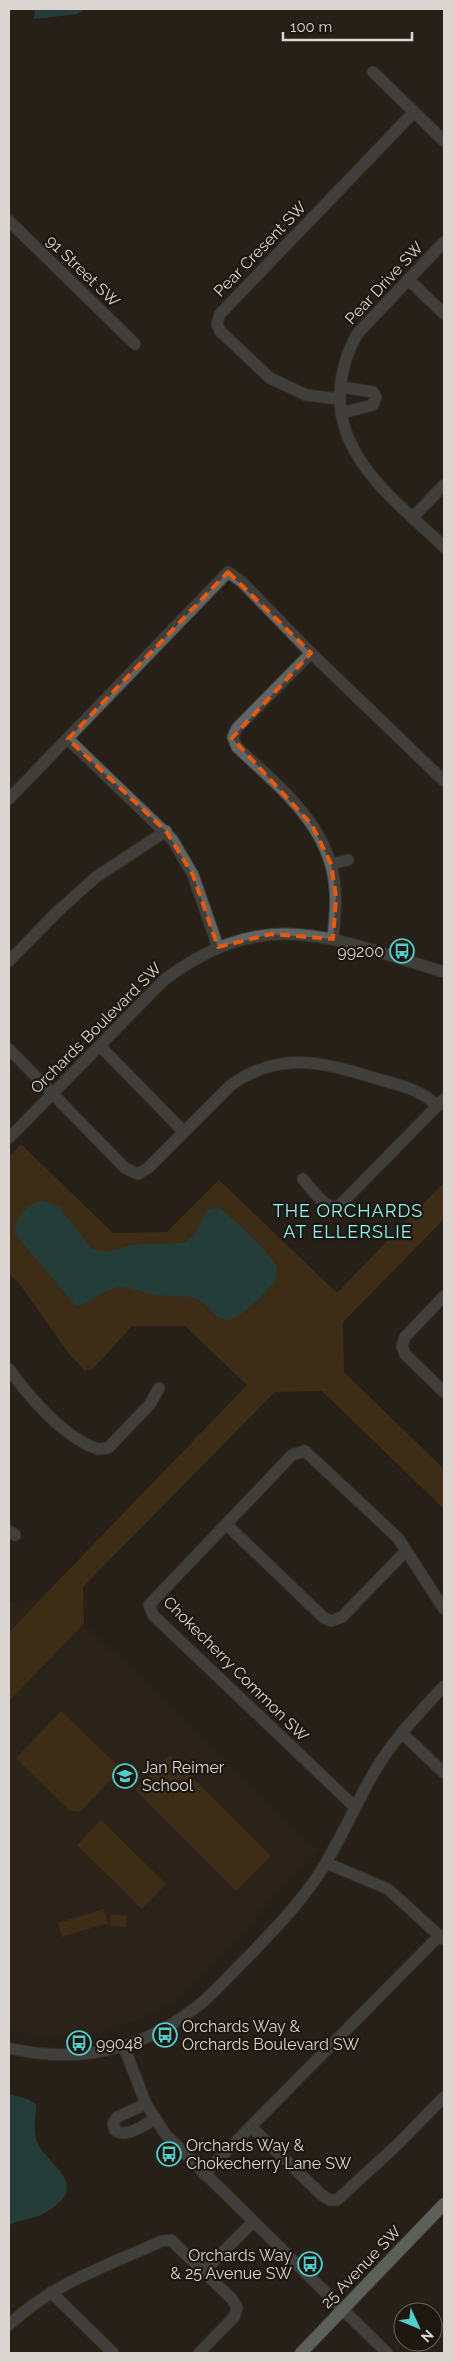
<svg xmlns="http://www.w3.org/2000/svg" width="453" height="2362" font-family="Raleway,sans-serif">
<style>
.built{fill:#312619}
.green{fill:#5a3b13}
.water{fill:#226161}
.lines{fill:none;stroke-linecap:round;stroke-linejoin:round}
.minor-casing{stroke:#443d36;stroke-width:13}
.major-casing{stroke:#443d36;stroke-width:14}
.minor{stroke:#5f6565;stroke-width:11}
.major{stroke:#9daaa9;stroke-width:12}
.marked{fill:none;stroke:#e8590c;stroke-width:4;stroke-dasharray:10 6;stroke-linejoin:round}
.labels{text-anchor:middle;dominant-baseline:central;stroke-width:4.5;stroke-linejoin:round;paint-order:stroke}
.street-label{font-size:16px;fill:#dbd6d1;stroke:#1d1710}
.poi-label{font-size:16px;fill:#dbd6d1;stroke:#1d1710;text-anchor:start}
.neighbourhood-label{font-size:18px;letter-spacing:1px;fill:#8af6f5;stroke:#1d1710}
</style>
<rect width="100%" height="100%" fill="#272019"/>
<g class="built">
<path d="M40 1600 9 1632V1602Z"/>
<path d="M84 1624 318 1850 192 1986 169 2004 144 2018 90 2034 36 2036 9 2030V1701Z"/>
</g>
<g class="green">
<path d="M21 1144 113 1233 167 1232 219 1180 337 1293 444 1182V1219L343 1322 344 1372 444 1469V1509L322 1391 275 1392 83 1587 84 1624 9 1701V1632L247 1385 185 1326H132L93 1369 85 1371 69 1354 19 1283 9 1274V1157Z"/>
<path d="M61 1711 121 1769 80 1812 70 1811 16 1758Z"/>
<path d="M170 1755 271 1856 236 1891 135 1790Z"/>
<path d="M101 1820 166 1884 142 1909 77 1845Z"/>
<path d="M104 1909 108 1923 62 1937 58 1923Z"/>
<path d="M111 1914 127 1916 126 1927 109 1925Z"/>
</g>
<g class="water">
<path d="M35 9H86L77 14 34 19Z"/>
<path d="M43 1200 59 1207 92 1249 108 1252 131 1245 184 1243 195 1234 202 1218 209 1210 218 1207C227 1212 272 1256 276 1265 278 1269 276 1276 276 1281 267 1290 239 1322 225 1320 215 1318 209 1306 201 1301 186 1294 170 1297 155 1295 144 1293 132 1287 121 1287 104 1287 92 1304 76 1306L15 1234C16 1215 25 1206 43 1200Z"/>
<path d="M9 2094 27 2099 36 2104C36 2115 33 2129 36 2139 44 2166 96 2183 45 2213 35 2219 20 2219 9 2225Z"/>
</g>
<g class="lines">
<g class="minor-casing">
<g id="minor">
<path d="M373 72 444 141"/>
<path d="M9 221 135 344"/>
<path d="M444 242 358 333C347 351 342 369 340 390 336 460 400 504 444 547"/>
<path d="M408 279 444 314"/>
<path d="M341 387 373 392 376 397 373 405 341 413"/>
<path d="M340 399 306 395 270 378 220 331 217 324 220 314 414 112"/>
<path d="M413 517 444 485"/>
<path d="M311 653 237 728 233 737 237 747C279 787 331 826 335 889 337 906 334 923 333 939"/>
<path d="M68 739 172 839 193 875 218 947"/>
<path d="M9 799 228 572 242 582 311 653 444 781"/>
<path d="M331 864 348 860"/>
<path d="M9 961 57 912 96 877 166 831"/>
<path d="M100 1046 184 1132"/>
<path d="M9 1049 125 1168 138 1174 148 1168 231 1085C282 1049 324 1063 378 1079 399 1085 422 1090 437 1106"/>
<path d="M9 1138 164 980C268 902 334 940 444 972"/>
<path d="M303 1179C312 1189 325 1211 339 1206L444 1099"/>
<path d="M444 1296 405 1337 402 1346 405 1354 444 1392"/>
<path d="M9 1369C29 1397 64 1438 98 1449L108 1448 113 1443 150 1404 159 1388"/>
<path d="M226 1524 324 1618 331 1621 342 1617 406 1551"/>
<path d="M9 1531 15 1535"/>
<path d="M402 1733 444 1773"/>
<path d="M355 1807 153 1615 149 1605 292 1455 305 1451 398 1538 444 1609"/>
<path d="M326 1863 388 1889 443 1939"/>
<path d="M124 2047 146 2104 166 2135 387 2353"/>
<path d="M9 2048C75 2064 140 2051 194 2009 214 1994 230 1974 248 1957 273 1931 299 1904 319 1874 340 1842 354 1807 373 1774 392 1741 418 1714 444 1686"/>
<path d="M146 2104 117 2117 113 2124 115 2130C126 2139 144 2125 155 2119"/>
<path d="M251 2127 323 2196 330 2200H337L398 2144 444 2097"/>
<path d="M204 2174 439 1936"/>
<path d="M204 2271 253 2222"/>
<path d="M51 2292 113 2353"/>
<path d="M9 2325C51 2284 109 2265 162 2241L171 2240 232 2299 237 2308 234 2317 199 2353"/>
</g>
</g>
<g class="major-casing">
<path id="major" d="M301 2353 444 2204"/>
</g>
<use href="#minor" class="minor"/>
<use href="#major" class="major"/>
</g>
<path d="M0 0H453V2362H0ZM228 572 311 653 232 738 312 825 331 864 336 897 333 939 271 934 218 947 193 875 166 831 68 739Z" fill="#272019" fill-opacity=".55" fill-rule="evenodd"/>
<path class="marked" d="M228 572 311 653 232 738 312 825 331 864 336 897 333 939 271 934 218 947 193 875 166 831 68 739Z"/>
<defs>
<g id="bus-ring" transform="scale(1.25)"><circle r="9.5" fill="#1d1710" stroke="#52cdcc" stroke-width="1.5"/><path d="M-5-6H5V4H4V6H2V4H-2V6H-4V4H-5ZM-3.5-4V0h7V-4ZM-3.5 1.2v1.5H-2V1.2ZM2 1.2v1.5H3.5V1.2Z" fill="#52cdcc"/></g>
<g id="school-ring" transform="scale(1.25)"><circle r="9.5" fill="#1d1710" stroke="#52cdcc" stroke-width="1.5"/><path d="M0-5L7-2L0 1L-7-2ZM-4 1L0 2.5L4 1V4Q0 6-4 4Z" fill="#52cdcc"/></g>
</defs>
<g fill-rule="evenodd">
<use href="#bus-ring" x="402" y="951"/>
<use href="#school-ring" x="125" y="1776"/>
<use href="#bus-ring" x="165" y="2035"/>
<use href="#bus-ring" x="79" y="2043"/>
<use href="#bus-ring" x="169" y="2154"/>
<use href="#bus-ring" x="310" y="2264"/>
</g>
<g class="labels">
<g class="street-label">
<text transform="translate(260 249) rotate(-46)">Pear Cresent SW</text>
<text transform="translate(83 271) rotate(44)">91 Street SW</text>
<text transform="translate(384 283) rotate(-47)">Pear Drive SW</text>
<text transform="translate(96 1028) rotate(-45)">Orchards Boulevard SW</text>
<text transform="translate(236 1669) rotate(45)">Chokecherry Common SW</text>
<text transform="translate(361 2267) rotate(-46)">25 Avenue SW</text>
</g>
<g class="poi-label">
<text x="384" y="951" text-anchor="end">99200</text>
<text x="142" y="1767">Jan Reimer<tspan x="142" dy="18">School</tspan></text>
<text x="182" y="2026">Orchards Way &amp;<tspan x="182" dy="18">Orchards Boulevard SW</tspan></text>
<text x="96" y="2043">99048</text>
<text x="186" y="2145">Orchards Way &amp;<tspan x="186" dy="18">Chokecherry Lane SW</tspan></text>
<text x="292" y="2255" text-anchor="end">Orchards Way<tspan x="292" dy="18">&amp; 25 Avenue SW</tspan></text>
</g>
<g class="neighbourhood-label">
<text x="348" y="1210">THE ORCHARDS<tspan x="348" dy="21">AT ELLERSLIE</tspan></text>
</g>
</g>
<rect width="453" height="2362" fill="none" stroke="#dbd6d1" stroke-width="20"/>
<g transform="translate(418 2327) rotate(134)"><circle r="24" fill="#1d1710" stroke="#69635d"/>
<path d="M0-4L9 19L0 12L-9 19Z" fill="#52cdcc"/>
<text y="-8" font-size="14" font-weight="bold" text-anchor="middle" fill="#dbd6d1">N</text>
</g>
<path d="M283 32v8h129v-8" fill="none" stroke="#dbd6d1" stroke-width="2.5"/>
<text x="290" y="32" font-size="15" fill="#dbd6d1" stroke="#1d1710" stroke-width="4" paint-order="stroke">100 m</text>
</svg>
